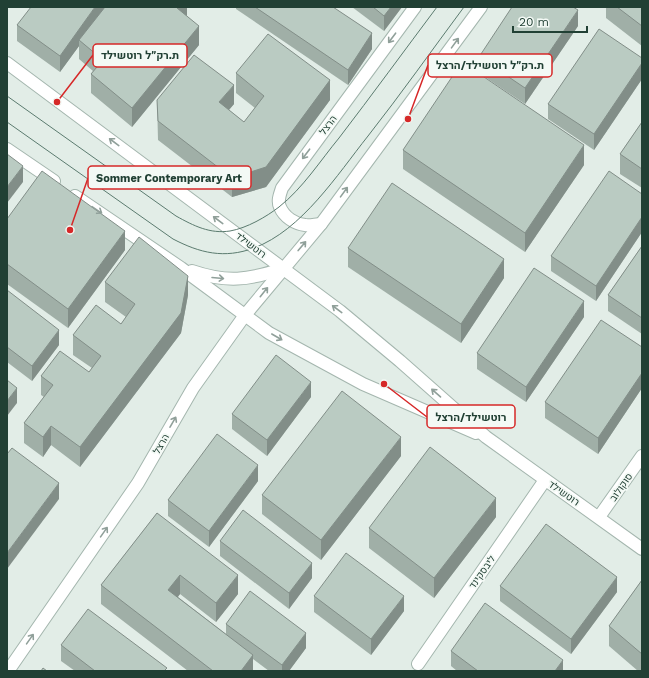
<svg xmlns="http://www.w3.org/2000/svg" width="649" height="678" font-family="'Work Sans',Heebo,sans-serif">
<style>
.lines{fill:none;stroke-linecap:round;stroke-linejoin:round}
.minor-casing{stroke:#a4b6ae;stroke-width:14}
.minor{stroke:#fff;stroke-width:12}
.tram{stroke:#5b7b6f;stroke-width:1}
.wall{fill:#a0afa7}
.shaded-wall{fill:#828e88}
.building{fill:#bacbc2;stroke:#828e88}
.oneway{stroke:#90a09a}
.labels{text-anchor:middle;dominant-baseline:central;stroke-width:3.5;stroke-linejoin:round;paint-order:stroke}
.street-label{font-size:10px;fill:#214034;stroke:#f3f9f5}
.leader{fill:none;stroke:#d62828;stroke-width:1.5}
.callout-dot{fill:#d62828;stroke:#f3f9f5;stroke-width:1.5}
.callout{fill:#f3f9f5;stroke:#d62828;stroke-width:1.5}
.callout-label{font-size:11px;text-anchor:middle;font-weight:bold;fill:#214034}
</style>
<rect width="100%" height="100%" fill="#e2ede7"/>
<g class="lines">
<g class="minor-casing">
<g id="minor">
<path d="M7 63 340 311 400 361 486 437 642 549"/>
<path d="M7 149 54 181"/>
<path d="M75 196 181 268 269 333 363 384 476 433"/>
<path d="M321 224C316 224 310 226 305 225 295 224 284 217 280 207 277 201 280 194 282 188L415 7"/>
<path d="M192 271C227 283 248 280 282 269"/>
<path d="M599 517 642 456"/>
<path d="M418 664 545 480"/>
<path d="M8 671 138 483 193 388 245 315 321 224 481 7"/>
</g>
</g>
<use href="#minor" class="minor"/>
<g class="tram">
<path d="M7 96 176 216C194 226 210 234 230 231 247 228 266 217 279 207 303 188 320 161 339 138 372 95 404 51 437 7"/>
<path d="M7 122 173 239C200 253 224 259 254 248 302 230 337 175 368 136 401 94 432 50 464 7"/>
</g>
</g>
<g class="wall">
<path d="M187 7V16L199 45 132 127 91 93V74L93 71 79 59V46L60 72 17 41V25Z"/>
<path d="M236 7H333L372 49 348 85 236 9Z"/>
<path d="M352 7H402L384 31Z"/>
<path d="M606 7H642V46L606 18Z"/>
<path d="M578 26 525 104 479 73V57Z"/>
<path d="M642 58V79L594 150 548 119V104Z"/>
<path d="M236 73 330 100 266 187 232 197 158 140 157 100 234 104 229 110 244 122 255 108 236 93Z"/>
<path d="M642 122V188L620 174V154Z"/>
<path d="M403 150 584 165 525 252 403 169Z"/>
<path d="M642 194V232L596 301 551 271V256Z"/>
<path d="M7 219 125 250 68 328 7 284Z"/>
<path d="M642 246V334L608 311V295Z"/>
<path d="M348 248 504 278 461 343 348 267Z"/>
<path d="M105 282 188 295 181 333 80 467 51 445 43 457 24 443V423L44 397 41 395V376L89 372 92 368 73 355V335L121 324 126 317 105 302Z"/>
<path d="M7 290 59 345 32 381 7 362Z"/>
<path d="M584 317 526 402 477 369V353Z"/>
<path d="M642 347V388L598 454 545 418V402Z"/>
<path d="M311 397 267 456 232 429V414Z"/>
<path d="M401 456 321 560 262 514V495Z"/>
<path d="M258 481 209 547 168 516V500Z"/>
<path d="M157 513 238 594 216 622 180 594 178 597 226 634V624L306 648 289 671H269L253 659V671H188L101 604V585Z"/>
<path d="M496 517 434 598 369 548V528Z"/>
<path d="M220 541 312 578 289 609 220 556Z"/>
<path d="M642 580V671H638L609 646V626Z"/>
<path d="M500 586 617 592 571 654 500 601Z"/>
<path d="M314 596 404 611 371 655 314 612Z"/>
<path d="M61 645 167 671H75L61 661Z"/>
<path d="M451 651 563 671H457L451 666Z"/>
</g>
<g class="shaded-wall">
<path d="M95 7H106L79 40V46L60 72V56Z"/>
<path d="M178 7H187V15L177 27V8Z"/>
<path d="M391 7H402L384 31V16Z"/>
<path d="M578 10V26L525 104V88Z"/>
<path d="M199 26V45L132 127V108Z"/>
<path d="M372 33V49L348 85V70Z"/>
<path d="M642 63V79L594 150V134Z"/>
<path d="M330 80V100L266 187 232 197V178Z"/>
<path d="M234 85V104L219 121V102Z"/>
<path d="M584 145V165L525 252V233Z"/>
<path d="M23 166V182L7 203V187Z"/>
<path d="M642 217V232L596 301V286Z"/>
<path d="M125 231V250L68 328V309Z"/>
<path d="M504 259V278L461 343V324Z"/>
<path d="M188 276V295L181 333 80 467V447Z"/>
<path d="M584 301V317L526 402V387Z"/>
<path d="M59 330V345L32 381V366Z"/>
<path d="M642 373V388L598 454V438Z"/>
<path d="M311 382V397L267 456V440Z"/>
<path d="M17 388V403L7 416V401Z"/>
<path d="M51 426V445L43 457V437Z"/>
<path d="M401 437V456L321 560V540Z"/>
<path d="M258 465V481L209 547V531Z"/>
<path d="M59 483V499L7 569V553Z"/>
<path d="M496 498V517L434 598V578Z"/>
<path d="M312 563V578L289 609V593Z"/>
<path d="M180 575V594L168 609V590Z"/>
<path d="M238 575V594L216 622V603Z"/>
<path d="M617 577V592L571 654V639Z"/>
<path d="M404 596V611L371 655V639Z"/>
<path d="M306 633V648L289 671H282V665Z"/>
<path d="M253 655V671H241Z"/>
<path d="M563 660V671H555Z"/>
</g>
<g class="building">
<path d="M31 7H95L60 56 17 25Z"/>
<path d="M105 7H178L177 8 199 26 132 108 91 74 103 60 79 40Z"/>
<path d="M255 7H333L372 33 348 70Z"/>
<path d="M373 7H391L384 16Z"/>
<path d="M512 7H573L578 10 525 88 479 57Z"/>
<path d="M617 7H642V26Z"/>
<path d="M599 29 642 58V63L594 134 548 104Z"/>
<path d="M268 34 330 80 266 167 232 178 158 121 157 100 194 55 234 85 219 102 244 122 264 96 236 73Z"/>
<path d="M462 62 584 145 525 233 403 150Z"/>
<path d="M642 122V169L620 154Z"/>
<path d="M7 154 23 166 7 187Z"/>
<path d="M42 171 125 231 68 309 7 264V219Z"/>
<path d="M609 171 642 194V217L596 286 551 256Z"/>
<path d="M392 183 504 259 461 324 348 248Z"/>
<path d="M139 237 188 276 181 313 80 447 51 426 43 437 24 423 53 385 41 376 60 351 89 372 101 356 73 335 96 305 121 324 135 304 105 282Z"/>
<path d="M642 246V318L608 295Z"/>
<path d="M534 268 584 301 526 387 477 353Z"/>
<path d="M7 290 59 330 32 366 7 347Z"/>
<path d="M601 320 642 347V373L598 438 545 402Z"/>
<path d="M276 355 311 382 267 440 232 414Z"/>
<path d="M7 380 17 388 7 401Z"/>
<path d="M342 391 401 437 321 540 262 495Z"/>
<path d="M217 434 258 465 209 531 168 500Z"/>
<path d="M430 447 496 498 434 578 369 528Z"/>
<path d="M12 448 59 483 7 553V454Z"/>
<path d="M243 510 312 563 289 593 220 541Z"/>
<path d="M157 513 238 575 216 603 180 575 168 590 253 655 241 671H213L101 585Z"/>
<path d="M546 524 617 577 571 639 500 586Z"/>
<path d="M346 553 404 596 371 639 314 596Z"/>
<path d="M642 580V654L609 626Z"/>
<path d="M250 591 306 633 282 665 226 624Z"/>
<path d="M485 603 563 660 555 671H478L451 651Z"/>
<path d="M88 609 167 668 164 671H95L61 645Z"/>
<path d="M43 668 47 671H41Z"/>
</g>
<defs><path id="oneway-shaft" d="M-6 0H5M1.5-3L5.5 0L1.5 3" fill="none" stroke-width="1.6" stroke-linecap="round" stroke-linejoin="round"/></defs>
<g class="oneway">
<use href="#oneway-shaft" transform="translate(392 38) rotate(127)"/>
<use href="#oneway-shaft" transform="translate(455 43) rotate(-54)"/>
<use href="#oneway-shaft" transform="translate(114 142) rotate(-143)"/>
<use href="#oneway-shaft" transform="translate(306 154) rotate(127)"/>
<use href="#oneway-shaft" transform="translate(344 192) rotate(-54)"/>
<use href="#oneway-shaft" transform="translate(97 210) rotate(34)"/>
<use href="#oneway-shaft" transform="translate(218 220) rotate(-143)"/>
<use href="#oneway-shaft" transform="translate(302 246) rotate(-50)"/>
<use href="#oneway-shaft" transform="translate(218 278) rotate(5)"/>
<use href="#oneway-shaft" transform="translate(264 292) rotate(-51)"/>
<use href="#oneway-shaft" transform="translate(337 309) rotate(-143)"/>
<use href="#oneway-shaft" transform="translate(277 337) rotate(30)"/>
<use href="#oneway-shaft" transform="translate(436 393) rotate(-139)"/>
<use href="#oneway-shaft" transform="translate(173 422) rotate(-60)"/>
<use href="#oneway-shaft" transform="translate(104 532) rotate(-55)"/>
<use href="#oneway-shaft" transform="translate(30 639) rotate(-55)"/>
</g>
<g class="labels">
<g class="street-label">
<text transform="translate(328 125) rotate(-53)">הרצל</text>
<text transform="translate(251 245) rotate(37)">רוטשילד</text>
<text transform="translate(161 444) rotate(-60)">הרצל</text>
<text transform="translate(621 487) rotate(-55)">סוקולוב</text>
<text transform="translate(564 493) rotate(35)">רוטשילד</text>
<text transform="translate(482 572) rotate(-55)">ליבסקינד</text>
</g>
</g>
<path class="leader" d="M57 102L93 55M408 119L428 65M70 230L88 178M384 384L427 417"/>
<g class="callout-dot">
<circle cx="57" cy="102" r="4"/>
<circle cx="408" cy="119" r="4"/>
<circle cx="70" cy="230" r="4"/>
<circle cx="384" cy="384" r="4"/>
</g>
<g class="callout">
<rect x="93" y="44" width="94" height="23" rx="4"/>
<rect x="428" y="54" width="124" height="23" rx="4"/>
<rect x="88" y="166" width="163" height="23" rx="4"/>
<rect x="427" y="405" width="88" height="23" rx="4"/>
</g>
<g class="callout-label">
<text x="140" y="59">ת.רק״ל רוטשילד</text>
<text x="490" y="69">ת.רק״ל רוטשילד/הרצל</text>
<text x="169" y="182">Sommer Contemporary Art</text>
<text x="471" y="421">רוטשילד/הרצל</text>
</g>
<rect width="649" height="678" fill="none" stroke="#214034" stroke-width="16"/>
<path d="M513 26v6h74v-6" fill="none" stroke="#214034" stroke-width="2"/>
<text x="519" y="26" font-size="12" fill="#214034" stroke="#f3f9f5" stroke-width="3" paint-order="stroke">20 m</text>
</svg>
